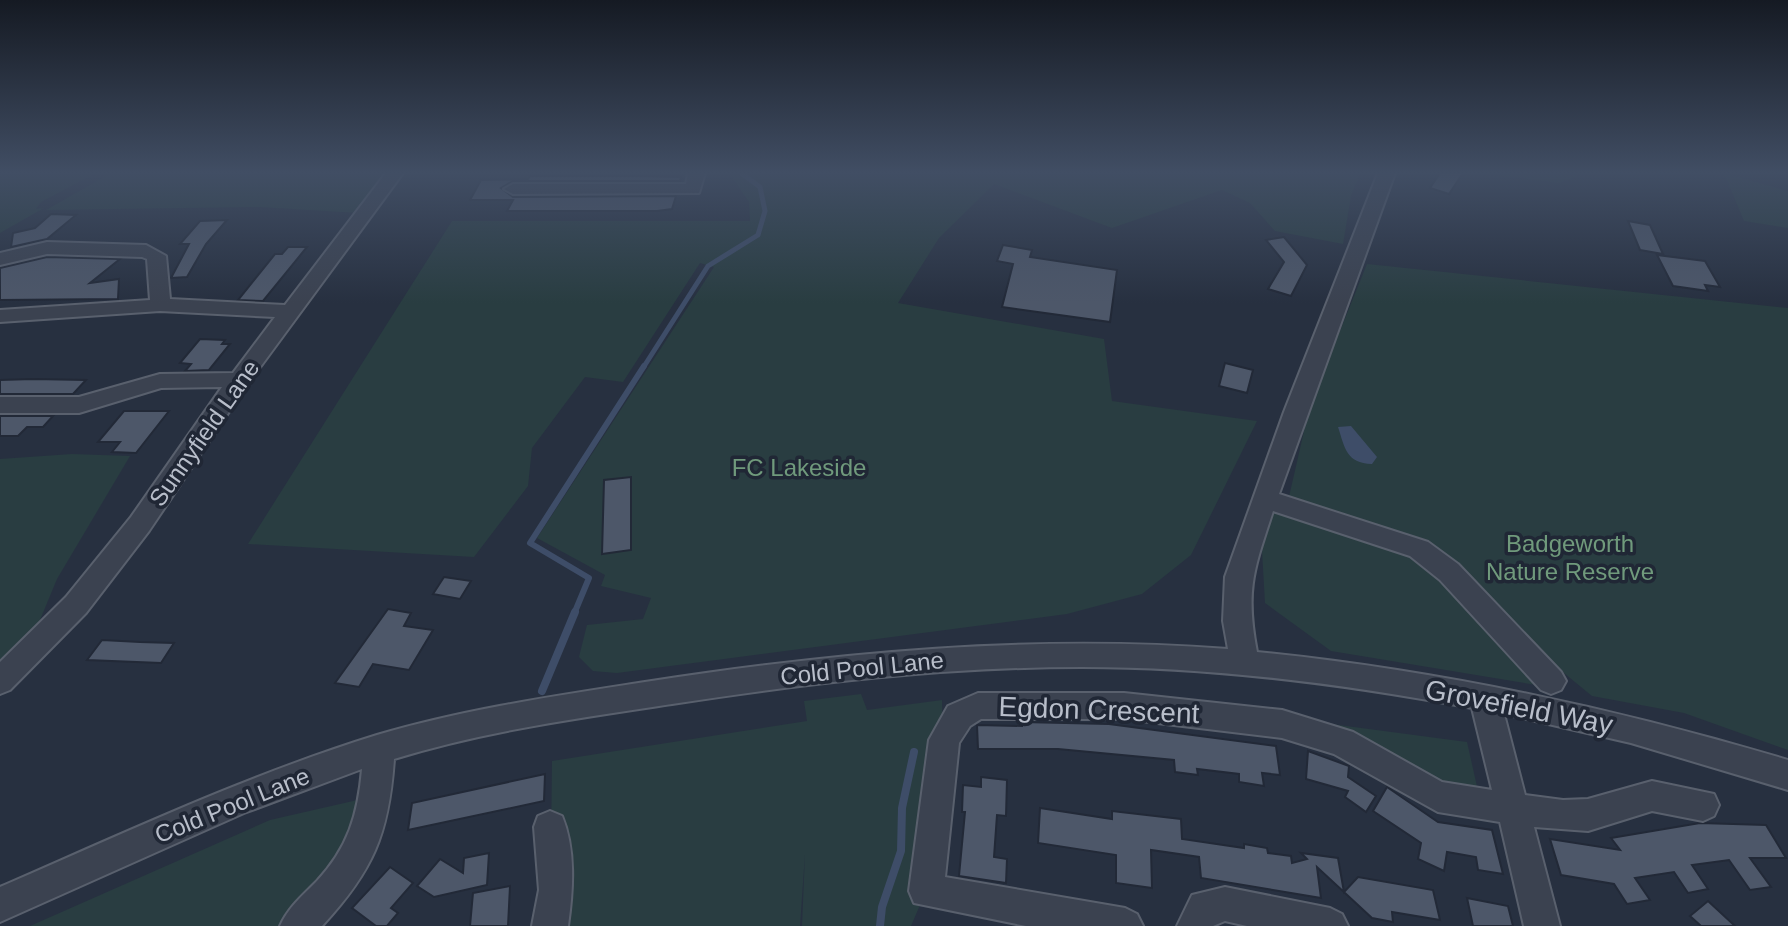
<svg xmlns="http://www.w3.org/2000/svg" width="1788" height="926" font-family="Arial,sans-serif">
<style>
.green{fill:#293d41}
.water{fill:#3e4d68}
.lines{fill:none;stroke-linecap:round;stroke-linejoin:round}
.stream-far2{stroke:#3e4d68;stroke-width:5}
.stream-far1{stroke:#3e4d68;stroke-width:6}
.stream{stroke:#3e4d68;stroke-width:8}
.building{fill:#4d5769;stroke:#222937;stroke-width:2}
.minor-casing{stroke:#59606d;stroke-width:4}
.minor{fill:#3b4250;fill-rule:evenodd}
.labels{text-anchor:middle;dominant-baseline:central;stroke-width:7;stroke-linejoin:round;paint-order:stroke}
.street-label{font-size:24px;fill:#b8beca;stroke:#202735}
.park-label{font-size:24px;fill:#709a7c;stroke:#202735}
.near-street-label{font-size:28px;fill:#b8beca;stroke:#202735}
</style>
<rect width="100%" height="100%" fill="#273040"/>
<g class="green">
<path d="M0 173H96L41 202 36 209 44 208 0 233Z"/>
<path d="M111 173H387L358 213 259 207 46 210Z"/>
<path d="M729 173H1360L1351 196 1343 244 1275 231 1250 203 1222 190 1112 228 994 184 939 238 898 303 1104 339 1112 401 1257 421 1191 555 1142 594 1067 614 617 673 593 671 579 657 587 625 643 619 651 598 601 586 605 575 537 538 714 267 700 263 623 382 585 377 532 448 528 486 474 557 248 544 452 221H750L749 202Z"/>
<path d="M1481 173H1584L1559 183Z"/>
<path d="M1724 173 1788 191V228L1744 221Z"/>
<path d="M1367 264 1788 308V750L1684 713 1592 696 1531 646 1428 540 1288 501 1310 405Z"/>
<path d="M72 454 130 456 57 579 40 620 0 666V459Z"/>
<path d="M1274 504 1392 544 1435 574 1529 666 1536 685 1331 651 1265 603 1262 551Z"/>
<path d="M861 694 867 710 942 700 943 749 926 891 911 926H802L805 854 800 926H550L552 761 807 721 804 701Z"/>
<path d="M1331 724 1467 742 1478 791 1468 795 1333 729Z"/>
<path d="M375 796 298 926H30L270 820Z"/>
</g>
<path class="water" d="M1351 426 1377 457 1372 464C1346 463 1345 448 1338 427Z"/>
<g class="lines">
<path class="stream-far2" d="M643 368 708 266 758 235 765 211 760 187 741 173"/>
<path class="stream-far1" d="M574 614 589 578 530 543 644 366"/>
<g class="stream">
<path d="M542 691 575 612"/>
<path d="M880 926 882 907 901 851 902 808 914 752"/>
</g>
</g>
<g class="building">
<path d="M1440 173H1463L1449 194 1430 188Z"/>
<path d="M530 176H638L681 177 680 181H513L501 188 513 197 676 196 672 209 657 211H507L513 200H470L481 180 528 179Z"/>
<path d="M51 214 76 215 47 239 11 247 13 233 35 228Z"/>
<path d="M227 220 206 244 187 277 171 278 189 244H180L200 221Z"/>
<path d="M1628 221 1650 225 1663 254 1640 250Z"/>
<path d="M1284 237 1307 265 1291 296 1268 289 1284 262 1266 240Z"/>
<path d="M1003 245 1032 250 1030 257 1117 270 1110 322 1002 307 1013 264 997 261Z"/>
<path d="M288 247H307L263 301 238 300 275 254H282Z"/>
<path d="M1657 255 1705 261 1720 287 1705 285 1708 291 1673 286Z"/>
<path d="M47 257 120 259 90 283 119 279 118 299 0 300V268Z"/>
<path d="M200 339 225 340 222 344H230L209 370 185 371 191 364 180 363Z"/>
<path d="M1225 363 1253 370 1247 393 1219 386Z"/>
<path d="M0 380 33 379 86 380 73 394H0Z"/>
<path d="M124 411H169L136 453 112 452 120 442H98Z"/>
<path d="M0 416H53L43 427H27L18 436H0Z"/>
<path d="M631 477V550L602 554 604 480Z"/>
<path d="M444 577 471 581 460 599 433 594Z"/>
<path d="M388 609 411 613 404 626 433 630 409 670 373 664 359 687 335 683Z"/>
<path d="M102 640 140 642 174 643 161 663 87 660Z"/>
<path d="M1022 722 1109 724 1276 746 1280 775 1262 773 1264 786 1239 782V774L1197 769 1198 775 1175 772 1174 760 1058 749H978L977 725 1022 726Z"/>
<path d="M1308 751 1349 766 1348 777 1376 796 1366 812 1345 797 1348 791 1306 779Z"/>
<path d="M545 774 544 801 408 830 412 803Z"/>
<path d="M981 777 1007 780 1006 816 997 815 994 857 1007 859 1006 883 959 876 965 812H962L963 785 981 787Z"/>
<path d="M1387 787 1438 822 1492 830 1503 874 1478 870 1476 857 1447 852 1444 871 1418 859 1421 843 1373 811Z"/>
<path d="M1040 808 1112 819V811L1181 819 1182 839 1244 848V844L1267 848 1268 853 1291 856 1292 863 1307 859 1301 853 1338 858 1344 892 1358 877 1433 890 1440 920 1392 912 1393 922 1372 918 1317 867 1321 898 1201 878 1199 857 1151 850 1152 888 1116 883V855L1038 843Z"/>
<path d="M1700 823 1766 825 1786 858H1750L1771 887 1750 890 1729 860 1692 865 1708 889 1688 893 1674 872 1635 878 1650 900 1627 904 1614 884 1561 875 1550 839 1620 850 1611 838Z"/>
<path d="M489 853 487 885 434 897 417 886 440 859 463 873 464 858Z"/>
<path d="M390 867 413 883 391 908 398 913 387 926H376L352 908Z"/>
<path d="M510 886 508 926H470L473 893Z"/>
<path d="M1467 898 1508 906 1513 926H1473Z"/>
<path d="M1708 901 1735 926H1701L1690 916Z"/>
</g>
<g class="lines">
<g class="minor-casing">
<g id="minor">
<path d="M386 173H403L247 385 149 531 86 613 10 690 0 694V662L66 597 131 517 222 387 161 388 79 413H0V397H79L160 374 233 373 275 317 160 311 0 322V310L150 300 147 259 142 257 47 254 0 265V253L47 242 146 245 166 256 170 299 285 305Z"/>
<path d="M688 173H705L699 193 513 194 504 189 513 184H686Z"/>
<path d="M1378 173H1395L1279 494 1428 542 1458 564 1561 672 1566 681 1561 690 1551 694 1541 690 1440 580 1410 556 1273 511C1254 569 1245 590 1257 652 1438 670 1614 708 1788 760V790L1631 743 1504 714 1525 795 1563 800 1588 799 1652 781 1714 794 1719 805 1714 816 1703 821 1652 811 1588 831 1534 827 1560 926H1524L1500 822 1438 812 1334 754 1282 738 1124 719H981L970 726 959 743 945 877 1125 908 1137 914 1143 926H1026L914 903 909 891 929 740 948 706 978 693H1124L1282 710 1353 732 1442 782 1492 790 1472 708C1344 684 1213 667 1082 667 944 667 808 683 672 704 579 718 484 731 394 759 389 834 373 871 322 926H280C288 908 302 896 316 882 348 848 358 815 362 769L244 813 0 922V887C124 833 248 775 377 735 465 709 555 696 645 682 839 652 1032 634 1228 649L1223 621 1225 577 1284 412Z"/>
<path d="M550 811 562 816C576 849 573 891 568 926H532L539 890 534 827 538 816Z"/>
<path d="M1225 887 1330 908 1342 914 1348 926H1247L1225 921 1213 926H1177L1192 895Z"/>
</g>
</g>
<use href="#minor" class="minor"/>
</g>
<linearGradient id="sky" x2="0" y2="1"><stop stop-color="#151a23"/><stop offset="0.57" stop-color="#414e64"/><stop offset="1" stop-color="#414e64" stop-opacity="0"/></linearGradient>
<rect width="1788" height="303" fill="url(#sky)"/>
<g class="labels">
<g class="street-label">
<text transform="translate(204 433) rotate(-55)">Sunnyfield Lane</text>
<text transform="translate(862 668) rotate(-6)">Cold Pool Lane</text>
<text transform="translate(232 805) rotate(-22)">Cold Pool Lane</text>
</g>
<g class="park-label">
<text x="799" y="467">FC Lakeside</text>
<text x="1570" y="543">Badgeworth<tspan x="1570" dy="28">Nature Reserve</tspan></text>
</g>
<g class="near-street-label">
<text transform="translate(1519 707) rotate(11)">Grovefield Way</text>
<text transform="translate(1099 710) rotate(2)">Egdon Crescent</text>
</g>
</g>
</svg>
